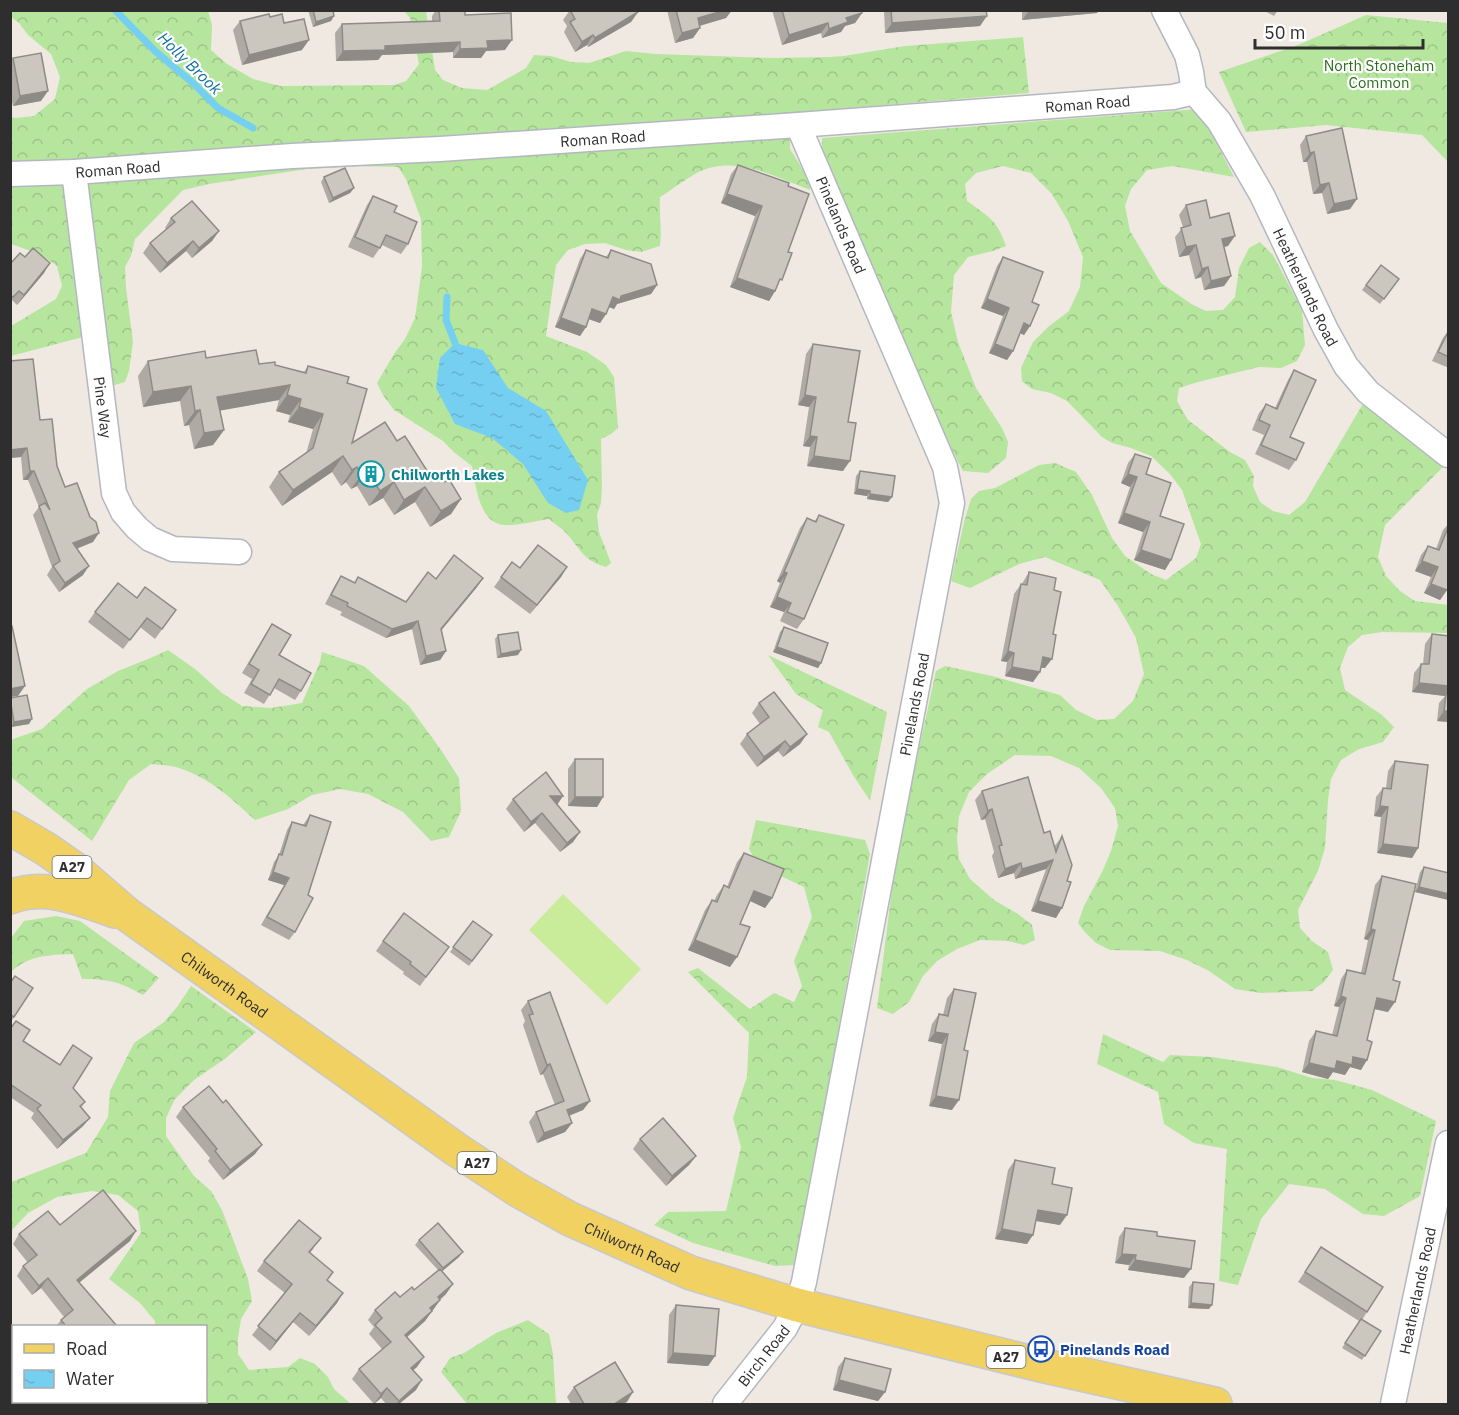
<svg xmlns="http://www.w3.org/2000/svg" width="1459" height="1415" font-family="'IBM Plex Sans',sans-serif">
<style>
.forest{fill:url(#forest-crowns)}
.pitch{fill:#c9ec9a}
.water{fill:url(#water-ripples)}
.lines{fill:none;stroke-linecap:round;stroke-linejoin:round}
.stream{stroke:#75cff0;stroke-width:7}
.street-casing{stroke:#b4b7c1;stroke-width:27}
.primary-casing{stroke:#c9c9c9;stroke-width:36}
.street{stroke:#fff;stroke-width:24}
.primary{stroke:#f2d163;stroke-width:33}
.wall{fill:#afaba4}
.shaded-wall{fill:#8e8b86}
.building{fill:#cbc7bf;stroke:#8e8b86;stroke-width:1.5}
.labels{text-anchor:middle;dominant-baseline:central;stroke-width:4.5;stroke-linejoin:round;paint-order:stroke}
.shield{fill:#fff;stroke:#6d6d6d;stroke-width:1.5}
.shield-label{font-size:14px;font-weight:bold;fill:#2e2e2e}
.park-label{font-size:15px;fill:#2c6e1b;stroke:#fff}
.street-label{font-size:15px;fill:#2e2e2e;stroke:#fff}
.culture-label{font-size:15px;font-weight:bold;fill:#0d838f;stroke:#fff;text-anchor:start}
.transit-label{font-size:15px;font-weight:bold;fill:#164399;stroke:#fff;text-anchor:start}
.water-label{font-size:16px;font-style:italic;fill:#0d6fa3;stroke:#fff}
</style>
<defs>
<pattern id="forest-crowns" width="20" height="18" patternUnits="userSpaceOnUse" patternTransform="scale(1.5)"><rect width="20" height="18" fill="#b6e59e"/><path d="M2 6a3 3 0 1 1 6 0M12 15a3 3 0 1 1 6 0" fill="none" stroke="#9dc588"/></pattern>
<pattern id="water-ripples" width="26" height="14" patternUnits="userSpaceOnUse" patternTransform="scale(1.5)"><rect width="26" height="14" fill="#75cff0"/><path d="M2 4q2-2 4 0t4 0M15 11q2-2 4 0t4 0" fill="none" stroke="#66b2ce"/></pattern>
</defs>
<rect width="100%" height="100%" fill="#efe9e1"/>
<g class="forest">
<path d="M10 11H208L212 25 211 50 227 64 253 79 280 86 394 85 406 81 419 64 410 18 404 11H426L435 70 443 80 462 88 487 90 526 68 534 55 551 56 571 62 589 63 626 51 656 54 773 58 830 57 844 56 905 46 1023 37 1029 93 789 113 790 149 810 181V190C773 176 733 153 695 174 683 181 671 190 660 197 659 214 662 230 660 246L641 252 626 250 605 243 585 244 568 250 556 265 546 336 587 352 606 365 614 377 618 428 611 434 601 439 602 487 601 503 597 515 599 532 611 563 606 567C585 561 581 551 568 535 563 529 555 524 549 519 535 521 521 525 507 525 479 526 476 486 472 466L455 453 443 441 394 410 383 395 377 383 394 354 405 339 415 318 422 267 421 219 406 179 398 167 360 166 307 169 209 184 183 190 135 239 131 256 125 267 126 288 133 342 129 371 125 382 111 386 98 333 11 356V326L56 299 62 286 57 266 42 255 11 244V117L16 118 34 116 55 99 60 77 51 54 28 35 19 23 11 17Z"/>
<path d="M1366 15 1448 23V162L1422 135 1326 125 1246 132 1219 72 1298 45Z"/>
<path d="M1199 109 1234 177 1173 166 1147 170 1131 189 1125 206 1130 231 1161 283 1193 305 1206 311 1223 310 1235 297 1239 268 1249 248 1260 242 1273 255 1302 310 1305 345 1297 361 1281 368 1259 367 1198 382 1179 388 1177 401 1188 420 1230 452 1245 460 1254 476 1253 486 1260 502 1273 511 1289 515 1305 502 1364 402 1446 464 1385 525 1378 557 1386 576 1400 591 1415 601 1448 605V633L1382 632 1362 635 1348 647 1340 668 1345 690 1382 715 1394 727 1383 742 1359 749 1341 760 1331 779 1328 800 1325 848 1318 871 1298 910 1300 928 1312 941 1328 952 1333 970 1324 982 1312 991 1261 993 1235 989 1209 971 1187 960 1160 951 1110 950 1096 943 1084 931 1078 923 1084 906 1103 870 1111 851 1118 826 1115 808 1101 788 1079 768 1051 756 1015 755 987 774 969 792 959 816 957 838 959 859 970 879 994 900 1018 914 1032 925 1035 940 1024 945 1008 941 980 940 957 949 937 961 923 976 909 1002 893 1014 877 1008 897 849 936 671 945 666 992 676 1060 695 1076 710 1097 720 1114 719 1133 701 1144 674 1136 638 1118 606 1100 580 1045 557 1019 564 970 588 951 581 964 522 971 499 979 491 995 488 1039 465 1055 463 1076 472 1092 495 1112 538 1125 556 1151 574 1166 580 1196 558 1201 544 1182 490 1170 474 1151 456 1131 448 1112 443 1102 437 1067 401 1051 393 1032 389 1022 381 1021 368 1033 342 1048 327 1069 311 1080 287 1083 257 1068 221 1052 194 1031 173 1003 166 976 173 965 184 967 201C989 217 997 220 1006 246L993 251 968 257 954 275 951 312 958 342 976 388 1002 428 1008 442 1006 458 988 473 963 471 946 438 884 294 822 160V138Z"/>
<path d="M168 650 195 669 222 693 242 706 271 708 302 703 320 662 322 652 364 666 409 706 441 750 459 778 461 811 449 837 431 841 403 812 368 794 340 789 312 795 288 809 255 820C232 799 210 778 179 768 171 765 160 765 151 764L129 780 92 841 11 777V741L13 739 42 729 87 689 118 671 153 657Z"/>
<path d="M768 655 887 712 870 801 853 775 829 732 818 727 823 710 796 694Z"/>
<path d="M756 820 865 840 870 854 796 1265 775 1266 693 1243 654 1225 668 1212 726 1211 741 1147 733 1118 747 1077 749 1033 688 972 698 968 750 1009 774 993 794 1002 802 986 794 961 812 917 804 887 758 865 749 849Z"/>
<path d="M56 916 80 921 159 978 143 995C120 982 109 979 82 979L73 954C49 955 29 955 11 972V938L24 921Z"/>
<path d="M191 986 256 1032 226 1058 194 1080 175 1099 166 1118V1136L194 1176 211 1191 222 1210 248 1279 252 1301 241 1319 238 1338V1354L249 1370 288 1367 300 1358 315 1364 328 1377 334 1389 351 1404H93L96 1402H206V1326H155V1321L140 1303 109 1279 141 1233 138 1211 118 1195 92 1191 57 1197 28 1213 11 1231V1182L86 1153 108 1117 110 1091 134 1043 164 1022 177 1007Z"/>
<path d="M1103 1034 1163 1062 1170 1055 1212 1057 1277 1067 1312 1078 1335 1080 1372 1090 1436 1121 1420 1196 1384 1216 1363 1214 1325 1189 1289 1184 1261 1219 1238 1285 1219 1281 1227 1149 1194 1143 1164 1124 1158 1092 1097 1064Z"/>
<path d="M528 1320 549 1334 553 1354 556 1404H467L441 1372 450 1358 464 1353 496 1333Z"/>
</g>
<path class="pitch" d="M563 894 641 969 607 1005 529 930Z"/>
<path class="water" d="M455 343 483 350 508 388 546 411 588 480 579 510 566 513 548 503 523 464 492 438 455 424 436 388 440 358Z"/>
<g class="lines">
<g class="stream">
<path d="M115 10 155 51 194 84 218 108 253 128"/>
<path d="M447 297 446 320 455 343"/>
</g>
<g class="street-casing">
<g id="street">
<path id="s1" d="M1164 10 1187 55 1191 72 1194 92 1219 121 1262 195 1326 330 1346 366 1368 392 1448 455"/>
<path id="s2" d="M74 172 114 493 123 512 137 528 150 539 173 549 239 552"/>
<path id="s3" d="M10 174 74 172 292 156 440 149 798 125 1173 97 1194 92"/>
<path id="s4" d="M725 1404 785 1328 797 1305 804 1282 952 503 945 467 798 125"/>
<path id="s5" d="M1393 1404 1448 1143"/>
</g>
</g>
<g class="primary-casing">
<g id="primary">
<path id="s6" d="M10 828 46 849 76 870 128 915 457 1150 518 1190 570 1219 691 1273 797 1305 1045 1366 1215 1404"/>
<path d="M10 897C46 883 81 899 115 911"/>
</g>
</g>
<use href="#street" class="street"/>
<use href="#primary" class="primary"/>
</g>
<g class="wall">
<path d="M308 10H333L334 16 331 21 313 27Z"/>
<path d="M436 10H465V15L505 50 486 51 481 58H453V52L382 55 378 60 336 61 335 33 342 24 432 21V16Z"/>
<path d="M570 10 638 12 631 22 588 47 587 45 575 52 564 32 567 26 563 20Z"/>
<path d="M667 10H732L726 18 700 26V28L693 38 675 43Z"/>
<path d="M772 10H861L862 13 855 23 845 26 841 32 822 38 821 33 782 45Z"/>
<path d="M884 10H986L980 26 885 33Z"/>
<path d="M1022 10H1099L1097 13 1022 20Z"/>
<path d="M1263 10H1278L1274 16Z"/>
<path d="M270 17 284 23 302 50 242 65 233 30 240 21Z"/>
<path d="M13 58 41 101 13 106 10 93V61Z"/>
<path d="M1306 136 1357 199 1350 209 1327 214 1322 193 1313 194 1307 162H1303L1300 145Z"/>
<path d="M738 165 788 186V252L775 291 769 301 730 287 755 216 721 203 731 174Z"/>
<path d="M324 177 354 188 350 193 329 203 321 182Z"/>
<path d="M373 196 394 212 408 244 401 254 382 245 373 258 348 247 367 205Z"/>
<path d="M1186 205 1210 218 1228 246 1224 247 1231 276 1224 286 1204 290 1201 277 1195 279 1189 255 1179 257 1175 237 1183 227 1179 215Z"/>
<path d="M171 218 219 231 212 241 192 258 186 251 160 273 143 253 150 243 166 229 165 228Z"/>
<path d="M586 250 606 257 611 250 657 285 651 294 617 304 614 309 609 307 606 314 600 323 588 319 586 327 580 336 555 327 580 259Z"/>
<path d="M25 257 44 273 17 305 12 300 10 302V264Z"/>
<path d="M1003 257 1032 302 1030 326 1024 335 1020 333 1013 351 1007 360 989 353 1003 316 981 308 997 266Z"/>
<path d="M1381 265 1399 279 1380 304 1362 290Z"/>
<path d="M1449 330V368L1432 361 1443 338Z"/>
<path d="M813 344 848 422 843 471 807 466 810 447 803 446 809 407 798 405 806 354Z"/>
<path d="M206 358 259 364 275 365 304 372 308 366 347 383 352 443 397 441 431 477 445 482 461 499 451 514 430 527 415 502 394 515 383 498 369 506 357 486 351 489 346 482 341 486 332 472 282 506 269 487 279 472 306 454 313 429 288 422 290 415 276 411 279 400 220 410 224 430 213 445 194 449 189 425 184 426 180 401 143 407 138 376 148 361Z"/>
<path d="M10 361 40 420 65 487 93 542 77 549 83 575 59 592 47 575 52 567 33 515 39 507 28 480H23L21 457 10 458Z"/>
<path d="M1294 370 1290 437 1296 460 1289 470 1255 454 1264 435 1252 430 1259 413 1266 404 1275 408 1288 380Z"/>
<path d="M1135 454 1146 474 1160 516 1171 560 1165 570 1134 560 1143 532 1118 523 1130 487 1121 483 1128 463Z"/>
<path d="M860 471 892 497 888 502 867 499V496L854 494 856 476Z"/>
<path d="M819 515 804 619 797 629 780 621 784 612 770 607 780 583 777 581 800 528 807 518 814 522Z"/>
<path d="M1449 523V587L1440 600 1424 593 1431 577 1415 571 1421 555 1428 546 1436 549 1443 530Z"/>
<path d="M512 562 520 568 567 567 561 577 530 614 494 587Z"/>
<path d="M1029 572 1054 590 1045 668H1041L1040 672 1033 682 1005 676 1007 662 1001 661 1014 594 1021 584H1022L1023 582Z"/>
<path d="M341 576 354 583 358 577 406 602 436 579 477 587 441 630 446 651 440 660 420 665 412 629 386 638 340 615 342 612 325 604 335 585Z"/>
<path d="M137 598 169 620 155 639 140 627 123 649 88 622 95 612Z"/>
<path d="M272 624 279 655 301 691 295 700 274 688 264 704 244 693 252 679 242 673 266 633Z"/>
<path d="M784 627 821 663 818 668 773 652 780 632Z"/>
<path d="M1432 634 1449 636V722L1437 721 1439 703 1445 696 1412 692 1414 673 1421 664H1423L1425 644Z"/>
<path d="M498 635 518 655 497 658 495 639Z"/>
<path d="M10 698 29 724 11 727Z"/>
<path d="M759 703 807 734 800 744 783 757 778 751 757 767 740 744 747 734 760 724 752 713Z"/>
<path d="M575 759 603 797 597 807 568 806V769Z"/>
<path d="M1395 761 1418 848 1412 858 1377 853 1381 817 1374 816 1376 797 1383 788H1386L1388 771Z"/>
<path d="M982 791 1044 833 1054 847 1062 836 1056 918 1031 911 1046 869 1015 879 1014 873 998 878 992 856 994 852 985 819 981 820 975 800Z"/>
<path d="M563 796 557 805 580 832 573 842 560 852 535 823 524 832 506 809 513 799Z"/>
<path d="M310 815 295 932 289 940 261 925 284 885 268 880 274 862 279 855 287 830 292 822 303 825Z"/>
<path d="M744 853 772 898 765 908 750 901 740 924 730 967 688 950 705 910 712 900 714 901 717 895 724 885 727 887 737 862Z"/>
<path d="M1424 867 1448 900 1415 892 1420 872Z"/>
<path d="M1382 876 1393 980 1388 1012 1374 1009 1361 1070 1350 1067 1345 1075 1333 1072 1328 1079 1302 1072 1309 1041 1316 1031 1332 1035 1339 1007 1334 1006 1341 979 1347 970 1361 973 1368 940 1364 939 1375 885Z"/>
<path d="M473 921 492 935 469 966 450 952Z"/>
<path d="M383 941 442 956 420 986 403 974 404 972 376 951Z"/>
<path d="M10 983 33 988 11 1022Z"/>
<path d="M954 989 952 1110 929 1106 942 1044 928 1041 932 1024 939 1014 943 1015 947 998Z"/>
<path d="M528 1001 590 1101 583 1110 569 1116 572 1123 565 1132 537 1143 529 1122 536 1112 555 1105 543 1074 540 1075 523 1025 525 1021 521 1010Z"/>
<path d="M10 1029 73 1088 85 1102 81 1108 90 1118 83 1126 57 1149 31 1118 34 1113 10 1097Z"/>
<path d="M183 1107 255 1154 223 1180 208 1161 210 1158 176 1117Z"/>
<path d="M640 1139 696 1156 689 1165 666 1186 633 1149Z"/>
<path d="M1015 1160 1052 1184 1060 1225 1036 1221 1027 1244 995 1239 1008 1170Z"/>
<path d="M60 1225 130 1241 79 1283 117 1326H56L64 1317 41 1288 32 1295 17 1276 23 1266 28 1263 13 1244 19 1234Z"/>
<path d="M1125 1228 1184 1278 1128 1270 1129 1265 1115 1263 1119 1237Z"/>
<path d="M419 1240 459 1257 442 1271 446 1294 440 1300 425 1321 407 1337 417 1367 413 1370 416 1390 399 1404H386L381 1398 374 1404 352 1379 359 1369 382 1349 369 1334 374 1327 368 1320 375 1310 414 1290 438 1270 415 1245Z"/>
<path d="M1321 1247 1367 1312 1362 1320 1381 1331 1362 1360 1342 1348 1359 1321 1298 1282Z"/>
<path d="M314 1248 310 1253 328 1280 337 1303 309 1336 293 1322 270 1351 252 1335 285 1293 257 1271 264 1261Z"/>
<path d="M1193 1282 1209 1309 1188 1308 1189 1287Z"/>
<path d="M676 1305 715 1356 708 1366 667 1363 669 1315Z"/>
<path d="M845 1358 885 1392 878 1401 833 1390 838 1367Z"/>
<path d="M574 1387 627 1402 622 1404H571L567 1397Z"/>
</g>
<g class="shaded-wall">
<path d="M726 10H732L726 18 691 28 698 18Z"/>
<path d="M1099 10 1097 13 1022 20 1029 11Z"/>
<path d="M638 12 631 22 588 47 595 38Z"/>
<path d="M862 13 855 23 845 26 841 32 822 38 829 29 846 18Z"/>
<path d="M334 16 331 21 313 27 316 22Z"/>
<path d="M987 16 980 26 885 33 892 23Z"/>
<path d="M828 23 821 33 782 45 789 35Z"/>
<path d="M700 28 693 38 675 43 682 33Z"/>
<path d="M593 35 587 45 575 52 582 42Z"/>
<path d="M309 40 302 50 242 65 249 55Z"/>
<path d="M512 40 505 50 486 51 481 58H453L460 49 487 41Z"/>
<path d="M460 42 453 52 382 55 378 60 336 61 343 51 385 46Z"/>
<path d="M48 91 41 101 13 106 20 96Z"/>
<path d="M1314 152 1307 162H1303L1310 153Z"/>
<path d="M1329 183 1322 193 1313 194 1320 185Z"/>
<path d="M354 188 350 193 329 203 333 198Z"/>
<path d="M727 194 762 206 755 216 721 203Z"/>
<path d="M1357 199 1350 209 1327 214 1334 204Z"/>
<path d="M219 231 212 241 192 258 199 248Z"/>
<path d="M1235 236 1228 246 1215 249 1222 239Z"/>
<path d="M193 241 186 251 160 273 167 263Z"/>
<path d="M1196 245 1189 255 1179 257 1186 247Z"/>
<path d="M50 263 44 273 17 305 24 295Z"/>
<path d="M1208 267 1201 277 1195 279 1202 269Z"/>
<path d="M1231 276 1224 286 1204 290 1211 281Z"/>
<path d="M737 278 775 291 769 301 730 287Z"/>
<path d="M657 285 651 294 617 304 614 309 606 306 613 297 621 296Z"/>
<path d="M987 299 1009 308 1003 316 981 308Z"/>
<path d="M592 309 606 314 600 323 586 318Z"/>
<path d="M561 318 586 327 580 336 555 327Z"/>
<path d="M1024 323 1030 326 1024 335 1018 332Z"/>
<path d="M995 344 1013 351 1007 360 989 353Z"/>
<path d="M290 385 279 400 207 413 217 397Z"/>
<path d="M191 386 180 401 143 407 153 392Z"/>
<path d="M287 395 301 399 290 415 276 411Z"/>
<path d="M805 395 816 397 809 407 798 405Z"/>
<path d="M299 407 323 414 313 429 288 422Z"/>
<path d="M200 410 189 425 184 426 195 411Z"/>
<path d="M224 430 213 445 194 449 204 433Z"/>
<path d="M810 436 817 437 810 447 803 446Z"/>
<path d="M27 448 21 457 10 458V450Z"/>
<path d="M343 456 332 472 282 506 293 490Z"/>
<path d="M814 456 850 461 843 471 807 466Z"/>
<path d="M357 467 346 482 341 486 352 470Z"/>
<path d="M30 471H34L28 480H23Z"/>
<path d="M367 471 357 486 351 489 362 474Z"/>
<path d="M1128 474 1137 477 1130 487 1121 483Z"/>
<path d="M394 482 383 498 369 506 380 491Z"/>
<path d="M425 487 415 502 394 515 404 500Z"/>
<path d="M857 489 870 491 867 496 854 494Z"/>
<path d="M870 494 892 497 888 502 867 499Z"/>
<path d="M461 499 451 514 430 527 441 511Z"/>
<path d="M1124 513 1150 522 1143 532 1118 523Z"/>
<path d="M99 533 93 542 67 552 73 543Z"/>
<path d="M1141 550 1171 560 1165 570 1134 560Z"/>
<path d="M1422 561 1438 567 1431 577 1415 571Z"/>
<path d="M89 566 83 575 59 592 65 583Z"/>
<path d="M567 567 561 577 530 614 537 605Z"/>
<path d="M784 572 787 573 780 583 777 581Z"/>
<path d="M483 578 477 587 435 638 441 629Z"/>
<path d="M1431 584 1447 590 1440 600 1424 593Z"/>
<path d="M777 597 791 603 784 612 770 607Z"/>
<path d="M418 621 412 629 386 638 392 629Z"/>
<path d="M777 647 821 663 818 668 773 652Z"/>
<path d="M521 650 518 655 497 658 501 654Z"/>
<path d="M446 651 440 660 420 665 426 656Z"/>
<path d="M1008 651 1014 653 1007 662 1001 661Z"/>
<path d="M1043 657 1052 659 1045 668 1036 667Z"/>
<path d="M1012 667 1040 672 1033 682 1005 676Z"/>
<path d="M1419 683 1449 686V696L1446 694 1445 696 1412 692Z"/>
<path d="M25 686 18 696 10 697V689Z"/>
<path d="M1444 711H1449V722L1437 721Z"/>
<path d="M32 719 29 724 11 727 14 722Z"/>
<path d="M807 734 800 744 783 757 790 747Z"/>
<path d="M785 741 778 751 757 767 764 757Z"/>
<path d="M550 796H563L556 806Z"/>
<path d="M575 797H603L597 807 568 806Z"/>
<path d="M1380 806 1388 807 1381 817 1374 816Z"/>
<path d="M992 809 985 819 981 820 988 811Z"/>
<path d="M542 813 535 823 524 832 531 822Z"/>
<path d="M580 832 573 842 560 852 567 843Z"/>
<path d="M1383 844 1418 848 1412 858 1377 853Z"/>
<path d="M1053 860 1046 869 1015 879 1022 869Z"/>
<path d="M1021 863 1014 873 998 878 1005 869Z"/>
<path d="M273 872 289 878 284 885 268 880Z"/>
<path d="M1419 887 1449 894V900L1415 892Z"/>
<path d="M754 891 772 898 765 908 748 900Z"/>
<path d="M1038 901 1062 908 1056 918 1031 911Z"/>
<path d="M1371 929 1375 930 1368 940 1364 939Z"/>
<path d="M695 940 737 957 730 967 688 950Z"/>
<path d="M1341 996 1346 998 1339 1007 1334 1006Z"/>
<path d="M1377 998 1395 1002 1388 1012 1370 1008Z"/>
<path d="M935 1032 948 1034 942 1044 928 1041Z"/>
<path d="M1353 1057 1367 1060 1361 1070 1350 1067 1345 1075 1333 1072 1328 1079 1302 1072 1309 1063 1337 1061Z"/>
<path d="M550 1064 543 1074 540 1075 547 1065Z"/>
<path d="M936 1096 959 1100 952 1110 929 1106Z"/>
<path d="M590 1101 583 1110 560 1119 567 1110Z"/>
<path d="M90 1118 83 1126 57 1149 63 1140Z"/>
<path d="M572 1123 565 1132 537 1143 544 1133Z"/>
<path d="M262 1145 255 1154 223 1180 230 1170Z"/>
<path d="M696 1156 689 1165 666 1186 672 1176Z"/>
<path d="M1038 1210 1067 1215 1060 1225 1031 1220Z"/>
<path d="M1002 1229 1033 1235 1027 1244 995 1239Z"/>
<path d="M136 1231 130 1241 70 1290 77 1280Z"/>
<path d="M463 1252 459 1257 440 1273 443 1268Z"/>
<path d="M1122 1254 1136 1255 1129 1265 1115 1263Z"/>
<path d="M1135 1260 1191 1269 1184 1278 1128 1270Z"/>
<path d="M48 1278 41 1288 32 1295 39 1286Z"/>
<path d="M453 1284 446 1294 432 1306 440 1300 433 1310 423 1318 438 1297Z"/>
<path d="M343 1293 337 1303 309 1336 316 1326Z"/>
<path d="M1191 1303 1212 1305 1209 1309 1188 1308Z"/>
<path d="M432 1311 425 1321 398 1345 405 1335Z"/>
<path d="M300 1313 293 1322 270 1351 276 1341Z"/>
<path d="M673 1353 715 1356 708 1366 667 1363Z"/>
<path d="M424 1357 417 1367 405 1377 411 1368Z"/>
<path d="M422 1380 416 1390 399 1404H396L399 1401Z"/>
<path d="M839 1380 885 1392 878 1401 833 1390Z"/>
<path d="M387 1388 381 1398 374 1404 381 1394Z"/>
<path d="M633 1392 627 1402 622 1404H615Z"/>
</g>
<g class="building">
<path d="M313 10H333L334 16 316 22Z"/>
<path d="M439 10H465V15L511 13 512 40 487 41 488 48 460 49V42L385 46V50L343 51 342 24 440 21Z"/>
<path d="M570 10H637L638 12 595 38 593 35 582 42 570 22 575 19Z"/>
<path d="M676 10H726L698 18 700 28 682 33Z"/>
<path d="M782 10H861L862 13 846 18 848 22 829 29 828 23 789 35Z"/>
<path d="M891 10H986L987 16 892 23Z"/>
<path d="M269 14 270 17 282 14 284 23 304 19 309 40 249 55 240 21Z"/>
<path d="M41 53 48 91 20 96 13 58Z"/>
<path d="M1342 128 1357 199 1334 204 1329 183 1320 185 1314 152 1310 153 1306 136Z"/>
<path d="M738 165 789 183 788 186 809 194 788 252 792 253 782 280 780 279 775 291 737 278 762 206 727 194Z"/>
<path d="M345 168 354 188 333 198 324 177Z"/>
<path d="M373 196 397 206 394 212 417 222 408 244 386 235 380 248 355 237Z"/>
<path d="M1206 200 1210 218 1229 213 1235 236 1222 239 1231 276 1211 281 1208 267 1202 269 1196 245 1186 247 1181 228 1191 225 1186 205Z"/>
<path d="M192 201 219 231 199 248 193 241 167 263 150 243 175 222 171 218Z"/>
<path d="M33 248 50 263 24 295 19 291 13 297 10 295V264L20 253 25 257Z"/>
<path d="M586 250 608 258 611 250 651 264 657 285 621 296 620 300 613 297 606 314 592 309 586 327 561 318Z"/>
<path d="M1003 257 1043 272 1032 302 1039 305 1030 326 1024 323 1013 351 995 344 1009 308 987 299Z"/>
<path d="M1381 265 1399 279 1384 299 1366 285Z"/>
<path d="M1449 330V357L1438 352Z"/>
<path d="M813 344 860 351 848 422 856 423 850 461 814 456 817 437 810 436 816 397 805 395Z"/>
<path d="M256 350 259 364 275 362V365L306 373 308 366 349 377 347 383 367 389 352 443 385 422 397 441 405 436 431 477 439 472 445 482 449 479 461 499 441 511 425 487 404 500 394 482 380 491 367 471 362 474 357 467 352 470 343 456 293 490 279 472 313 448 323 414 299 407 301 399 287 395 290 385 217 397 224 430 204 433 200 410 195 411 191 386 153 392 148 361 205 351 206 358Z"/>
<path d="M33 359 40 420 52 419 57 466 65 487 77 483 90 517 96 522 99 533 73 543 89 566 65 583 53 566 60 561 39 506 45 503 50 510 34 471H30L27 448 10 450V361Z"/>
<path d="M1294 370 1316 380 1290 437 1304 443 1296 460 1261 445 1270 425 1259 420 1266 404 1277 409Z"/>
<path d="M1135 454 1151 459 1146 474 1171 483 1160 516 1184 524 1171 560 1141 550 1150 522 1124 513 1137 477 1128 474Z"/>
<path d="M860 471 895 476 892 497 870 494V491L857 489Z"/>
<path d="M819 515 844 525 804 619 787 612 791 603 777 597 787 573 784 572 807 518 816 522Z"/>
<path d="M1449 525V587L1447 590 1431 584 1438 567 1422 561 1428 546 1439 550Z"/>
<path d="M538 545 567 567 537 605 501 577 512 562 520 568Z"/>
<path d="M454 555 483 578 441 629 446 651 426 656 418 621 392 629 347 606 348 603 331 595 341 576 355 583 358 577 406 602 428 572 436 579Z"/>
<path d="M1029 572 1056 578 1054 590 1061 592 1053 634 1056 635 1052 659 1043 657 1040 672 1012 667 1014 653 1008 651 1021 584 1027 585Z"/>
<path d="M118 583 137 598 145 587 176 610 162 629 147 618 130 640 95 612Z"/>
<path d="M272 624 291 635 279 655 311 673 301 691 279 679 270 695 251 684 259 670 249 664Z"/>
<path d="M10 626H12L25 686 10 689Z"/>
<path d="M784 627 828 643 821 663 777 647Z"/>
<path d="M518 632 521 650 501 654 498 635Z"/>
<path d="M1432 634 1449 636V686L1419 683 1421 664H1429Z"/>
<path d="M774 692 807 734 790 747 785 741 764 757 747 734 769 717 759 703Z"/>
<path d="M1446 694H1449V711H1444Z"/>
<path d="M27 695 32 719 14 722 10 698Z"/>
<rect x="575" y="759" width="28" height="38"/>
<path d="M1395 761 1428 765 1418 848 1383 844 1388 807 1380 806 1383 788 1391 789Z"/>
<path d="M546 772 563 796H550L580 832 567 843 542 813 531 822 513 799Z"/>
<path d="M1028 777 1044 833 1050 831 1056 852 1062 836 1072 865 1067 881 1071 882 1062 908 1038 901 1053 860 1022 869 1021 863 1005 869 999 846 1002 845 992 809 988 811 982 791Z"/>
<path d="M310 815 331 822 308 895 313 898 295 932 267 917 289 878 273 872 279 854 282 855 292 822 306 826Z"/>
<path d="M744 853 784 869 772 898 754 891 740 924 750 927 737 957 695 940 712 900 717 902 724 885 729 888Z"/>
<path d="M1424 867 1449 873V894L1419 887Z"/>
<path d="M1382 876 1416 884 1393 980 1400 982 1395 1002 1377 998 1367 1040 1372 1042 1367 1060 1353 1057 1352 1065 1337 1061 1335 1069 1309 1063 1316 1031 1337 1036 1346 998 1341 996 1347 970 1365 974 1375 930 1371 929Z"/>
<path d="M404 913 449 947 426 977 410 964 411 962 383 941Z"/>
<path d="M473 921 492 935 472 961 453 947Z"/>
<path d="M15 976 33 988 14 1017 10 1014V983Z"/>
<path d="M954 989 976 993 964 1050 968 1051 959 1100 936 1096 948 1034 935 1032 939 1014 948 1016Z"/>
<path d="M550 992 590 1101 567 1110 572 1123 544 1133 536 1112 564 1101 550 1064 547 1065 529 1015 533 1014 528 1001Z"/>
<path d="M16 1021 30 1030 23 1041 60 1065 73 1045 92 1058 73 1088 85 1102 80 1106 90 1118 63 1140 37 1109 41 1105 10 1084V1029Z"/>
<path d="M209 1086 223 1103 226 1100 262 1145 230 1170 215 1151 217 1149 183 1107Z"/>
<path d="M663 1118 696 1156 672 1176 640 1139Z"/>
<path d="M1015 1160 1055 1168 1052 1184 1072 1188 1067 1215 1038 1210 1033 1235 1002 1229Z"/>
<path d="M103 1190 136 1231 77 1280 117 1326H66L61 1320 73 1310 48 1278 39 1286 23 1266 37 1255 19 1234 48 1211 60 1225Z"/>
<path d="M299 1220 321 1238 309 1252 333 1272 327 1280 343 1293 316 1326 300 1313 276 1341 258 1326 292 1284 264 1261Z"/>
<path d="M438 1223 463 1252 443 1268 419 1240Z"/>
<path d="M1125 1228 1157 1232V1236L1195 1241 1191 1269 1135 1260 1136 1255 1122 1254Z"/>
<path d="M1321 1247 1383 1287 1367 1312 1305 1272Z"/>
<path d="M440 1269 453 1284 438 1297 440 1300 430 1308 432 1311 405 1335 424 1357 411 1368 422 1380 399 1401 387 1388 381 1394 359 1369 391 1342 375 1325 382 1318 375 1310 395 1292 400 1297 412 1287 414 1290Z"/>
<path d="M1193 1282 1214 1284 1212 1305 1191 1303Z"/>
<path d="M676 1305 719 1309 715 1356 673 1353Z"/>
<path d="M1361 1319 1381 1331 1365 1356 1345 1343Z"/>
<path d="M845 1358 891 1369 885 1392 839 1380Z"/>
<path d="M615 1362 633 1392 616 1403 617 1404H584L574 1387Z"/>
</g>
<defs>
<g id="building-ring" transform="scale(1.35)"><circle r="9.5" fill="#fff" stroke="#0f9aa8" stroke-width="1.5"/><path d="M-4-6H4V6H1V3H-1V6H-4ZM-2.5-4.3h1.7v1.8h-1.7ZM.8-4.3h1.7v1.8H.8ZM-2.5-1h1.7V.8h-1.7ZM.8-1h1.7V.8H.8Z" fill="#0f9aa8"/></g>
<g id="bus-ring" transform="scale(1.35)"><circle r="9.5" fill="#fff" stroke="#1a4fb4" stroke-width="1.5"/><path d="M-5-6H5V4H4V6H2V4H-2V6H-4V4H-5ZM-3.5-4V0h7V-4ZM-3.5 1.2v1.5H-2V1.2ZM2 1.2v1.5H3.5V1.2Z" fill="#1a4fb4"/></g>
</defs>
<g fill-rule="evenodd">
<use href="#building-ring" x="371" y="474"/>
<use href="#bus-ring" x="1041" y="1349"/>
</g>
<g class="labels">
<g class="shield">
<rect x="52.5" y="856" width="39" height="22" rx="4.5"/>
<rect x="457.5" y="1152" width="39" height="22" rx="4.5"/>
<rect x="986.5" y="1346" width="39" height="22" rx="4.5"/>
</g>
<g class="shield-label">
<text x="72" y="867">A27</text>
<text x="477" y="1163">A27</text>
<text x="1006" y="1357">A27</text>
</g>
<g class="park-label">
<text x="1379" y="65">North Stoneham<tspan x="1379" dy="17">Common</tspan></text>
</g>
<g class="street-label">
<text stroke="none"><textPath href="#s3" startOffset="1080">Roman Road</textPath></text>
<text stroke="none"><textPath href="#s3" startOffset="594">Roman Road</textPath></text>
<text stroke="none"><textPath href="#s3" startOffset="108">Roman Road</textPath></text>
<text transform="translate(841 225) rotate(67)">Pinelands Road</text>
<text stroke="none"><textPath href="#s1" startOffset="314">Heatherlands Road</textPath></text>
<text stroke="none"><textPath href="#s2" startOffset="237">Pine Way</textPath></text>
<text stroke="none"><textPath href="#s4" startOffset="735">Pinelands Road</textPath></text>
<text stroke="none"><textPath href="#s6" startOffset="266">Chilworth Road</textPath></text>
<text stroke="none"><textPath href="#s6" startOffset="752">Chilworth Road</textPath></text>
<text stroke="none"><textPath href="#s5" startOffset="116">Heatherlands Road</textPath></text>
<text stroke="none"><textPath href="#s4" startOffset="62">Birch Road</textPath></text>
</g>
<g class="culture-label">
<text x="391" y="474">Chilworth Lakes</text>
</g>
<g class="transit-label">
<text x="1060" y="1349">Pinelands Road</text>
</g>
<g class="water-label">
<text transform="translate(190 63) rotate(44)">Holly Brook</text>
</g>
</g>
<rect width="1459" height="1415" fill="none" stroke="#2e2e2e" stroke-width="24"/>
<rect x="12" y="1325" width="195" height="78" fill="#ffffff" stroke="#ababab" stroke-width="1.5"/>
<rect x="24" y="1344" width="30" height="9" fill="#f2d163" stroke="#ababab" stroke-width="1.5"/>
<text x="66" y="1355" font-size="18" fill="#2e2e2e">Road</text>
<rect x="24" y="1370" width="30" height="18" fill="url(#water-ripples)" stroke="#ababab" stroke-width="1.5"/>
<text x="66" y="1385" font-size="18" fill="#2e2e2e">Water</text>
<path d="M1255 39v9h168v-9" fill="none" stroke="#2e2e2e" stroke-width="3"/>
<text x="1264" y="39" font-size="18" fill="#2e2e2e" stroke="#ffffff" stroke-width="4.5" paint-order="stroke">50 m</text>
</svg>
